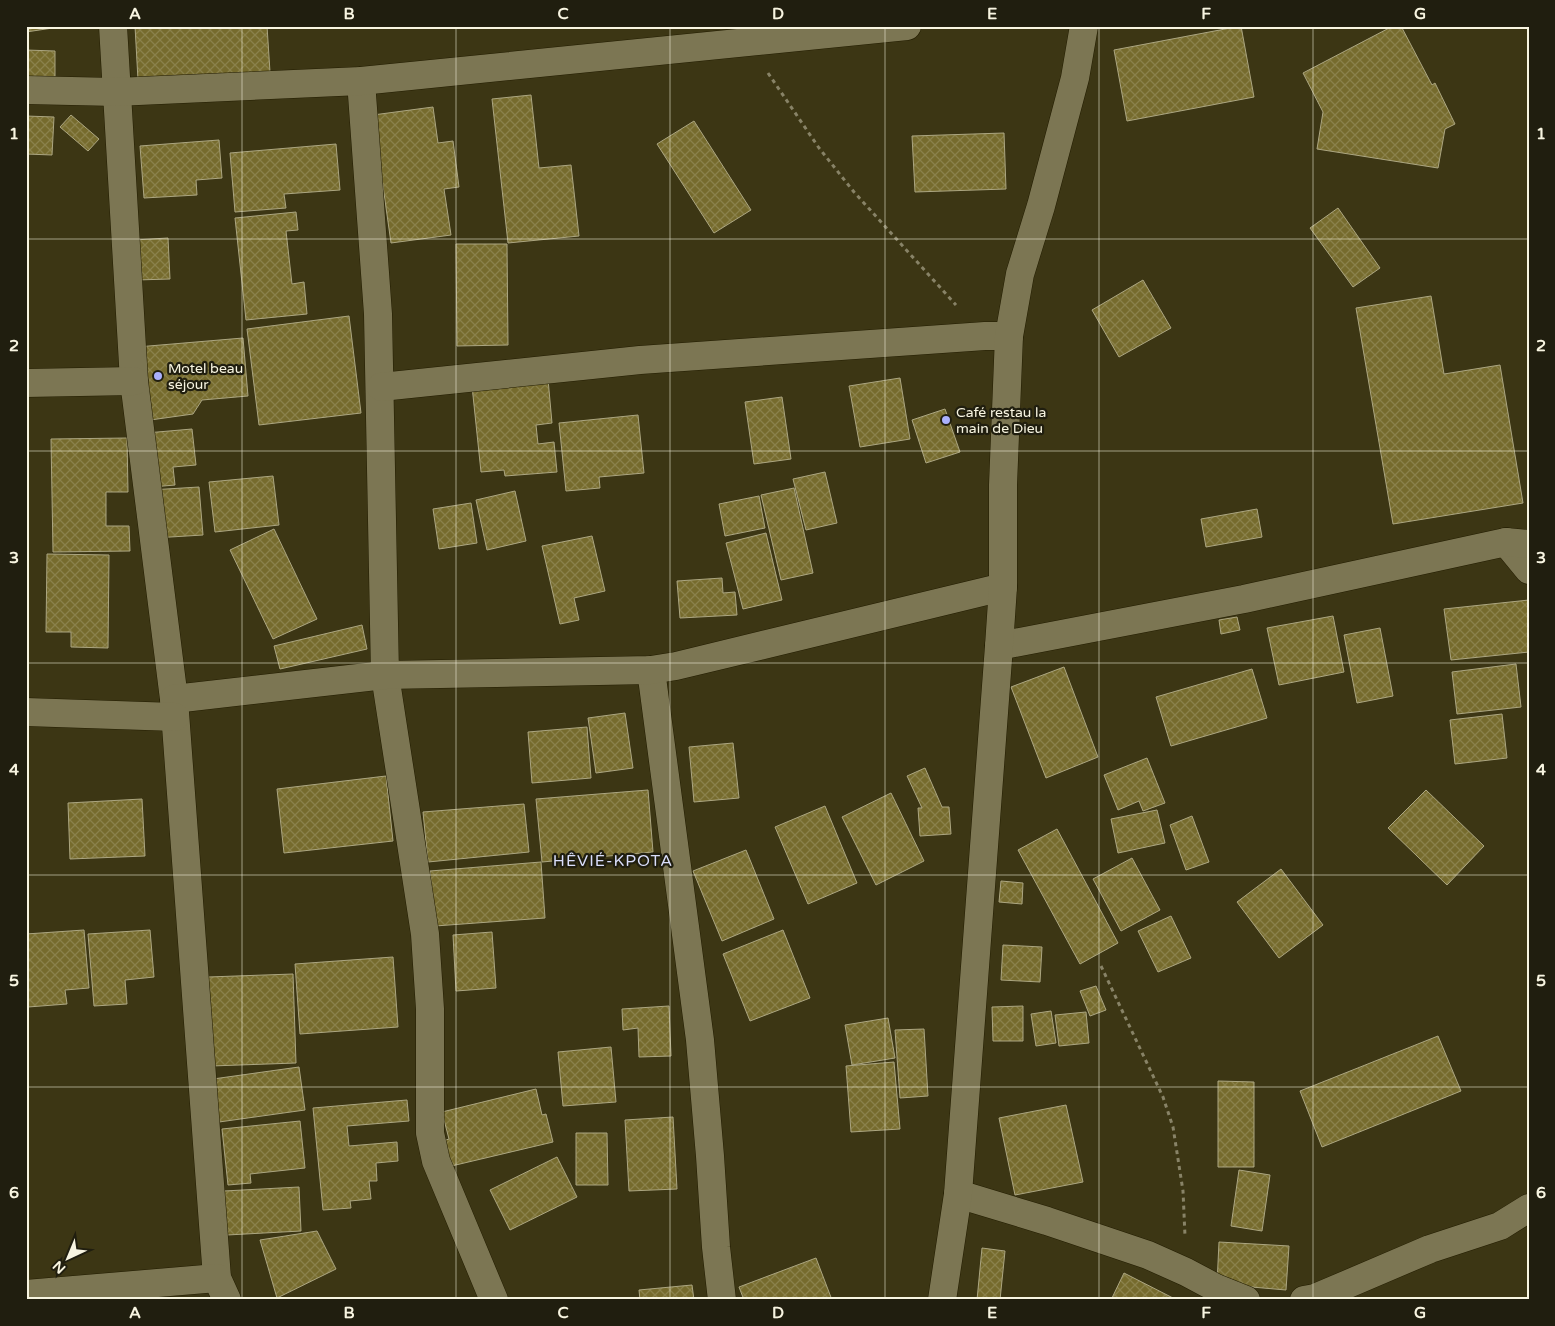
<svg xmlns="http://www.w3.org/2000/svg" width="1555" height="1326" font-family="'Varela Round',sans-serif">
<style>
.building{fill:url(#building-cross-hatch);stroke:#aca681}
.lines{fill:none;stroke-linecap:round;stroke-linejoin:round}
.minor-casing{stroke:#231d00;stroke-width:29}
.path{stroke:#888367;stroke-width:3;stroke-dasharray:4 4;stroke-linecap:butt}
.minor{stroke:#7c7653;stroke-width:28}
.grid{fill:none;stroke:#f8f5e1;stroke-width:1;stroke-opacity:0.55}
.poi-dot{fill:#aab0fc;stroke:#201e0f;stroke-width:2}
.labels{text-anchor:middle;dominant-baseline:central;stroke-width:4.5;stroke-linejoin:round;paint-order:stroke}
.poi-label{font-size:14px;fill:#f8f5e1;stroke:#201e0f;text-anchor:start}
.quarter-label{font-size:16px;letter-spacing:1px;fill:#dadefb;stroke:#201e0f}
.neatline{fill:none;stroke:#f8f5e1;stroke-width:2}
.grid-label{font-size:16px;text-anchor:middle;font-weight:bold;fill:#f8f5e1}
</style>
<defs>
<pattern id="building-cross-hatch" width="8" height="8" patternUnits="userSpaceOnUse" patternTransform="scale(1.25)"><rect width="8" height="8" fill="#766b2d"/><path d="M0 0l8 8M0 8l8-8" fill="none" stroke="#8a814b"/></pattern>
</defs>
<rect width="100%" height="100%" fill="#3c3614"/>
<g class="building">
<path d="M26 26H66L26 32Z"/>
<path d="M135 26H267L270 72 138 80Z"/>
<path d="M1241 26 1254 97 1127 121 1114 50Z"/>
<path d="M1393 26H1401L1432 85 1435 83 1455 124 1445 129 1438 168 1317 149 1323 112 1303 73Z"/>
<path d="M26 50 55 51V79H26Z"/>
<path d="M531 95 539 168 571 165 579 236 508 243 492 99Z"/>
<path d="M433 107 438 143 453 141 459 187 444 189 451 235 391 243 373 115Z"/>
<path d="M71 115 99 139 88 151 60 127Z"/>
<path d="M26 116 54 117 52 155 26 154Z"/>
<path d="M694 121 751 210 714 233 657 144Z"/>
<path d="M1004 133 1006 189 915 192 912 136Z"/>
<path d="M219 140 222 178 196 180 197 195 144 198 140 146Z"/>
<path d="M336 144 340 190 284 194 286 208 235 212 230 153Z"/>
<path d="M1338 208 1380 268 1353 287 1310 228Z"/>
<path d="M296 212 298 230 286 231 292 284 304 282 307 314 246 320 235 218Z"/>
<path d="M168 238 170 279 136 280 134 240Z"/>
<path d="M456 244H507L508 345 457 346Z"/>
<path d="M1143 280 1171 328 1119 357 1092 310Z"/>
<path d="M1431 296 1444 374 1500 365 1523 503 1393 524 1356 308Z"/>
<path d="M349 316 361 413 259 425 247 329Z"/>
<path d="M243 338 248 396 202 400 193 414 143 421 137 347Z"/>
<path d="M900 378 910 439 860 447 849 386Z"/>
<path d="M548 379 552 423 536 425 538 444 554 442 557 472 505 476 504 470 481 472 472 386Z"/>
<path d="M782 397 791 459 754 464 745 402Z"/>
<path d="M945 409 960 452 926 463 912 420Z"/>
<path d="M638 415 644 473 599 477 600 488 566 491 559 423Z"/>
<path d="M192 429 196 465 173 467 175 485 152 487 146 433Z"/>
<path d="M127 438 128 492H106V526H129L130 551 53 552 51 439Z"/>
<path d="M825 472 837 523 806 530 793 479Z"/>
<path d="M273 476 279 525 215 532 209 482Z"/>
<path d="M199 487 203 535 154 538 150 490Z"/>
<path d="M794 488 813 573 781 580 761 495Z"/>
<path d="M515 491 526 541 487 550 476 500Z"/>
<path d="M759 496 765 528 725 536 719 504Z"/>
<path d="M471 503 477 543 439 549 433 509Z"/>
<path d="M1257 509 1262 537 1206 547 1201 519Z"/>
<path d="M274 529 317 619 273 639 230 550Z"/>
<path d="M766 533 782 600 743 609 726 543Z"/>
<path d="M592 536 605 591 574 598 579 620 560 624 542 546Z"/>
<path d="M47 554 109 555 108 648 71 647V632H46Z"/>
<path d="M722 578 723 593 735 592 737 615 680 618 677 581Z"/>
<path d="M1529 600V652L1451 660 1444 609Z"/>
<path d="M1333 616 1344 672 1279 685 1267 628Z"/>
<path d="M1237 617 1240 630 1221 634 1219 620Z"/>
<path d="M362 625 367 649 280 669 274 646Z"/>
<path d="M1380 628 1393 696 1357 703 1344 635Z"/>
<path d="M1516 664 1521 707 1457 714 1452 672Z"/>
<path d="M1064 667 1098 757 1046 778 1011 687Z"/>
<path d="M1252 669 1267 718 1171 746 1156 697Z"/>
<path d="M625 713 633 768 596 773 588 718Z"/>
<path d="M1502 714 1507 758 1455 764 1450 720Z"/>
<path d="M587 727 591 778 532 783 528 732Z"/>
<path d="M733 743 739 798 694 802 689 747Z"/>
<path d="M1147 758 1165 803 1143 811 1139 801 1118 810 1104 775Z"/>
<path d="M925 768 942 807H949L951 834 920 836 918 808H922L907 776Z"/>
<path d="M386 776 393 841 284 853 277 789Z"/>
<path d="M648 790 653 852 542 862 536 799Z"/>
<path d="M1426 790 1484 846 1447 885 1388 828Z"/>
<path d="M891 793 924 861 876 885 842 817Z"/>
<path d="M142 799 145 856 70 859 68 803Z"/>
<path d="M524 804 529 852 428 862 423 812Z"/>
<path d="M825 806 857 883 808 904 775 827Z"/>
<path d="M1157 810 1165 843 1118 853 1111 819Z"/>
<path d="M1192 816 1209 862 1186 870 1170 825Z"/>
<path d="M1057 829 1118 943 1080 964 1018 850Z"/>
<path d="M746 850 774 919 722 941 693 871Z"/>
<path d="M1132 858 1160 910 1121 931 1093 879Z"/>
<path d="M541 862 545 918 435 926 430 871Z"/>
<path d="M1281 869 1323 925 1279 958 1237 902Z"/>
<path d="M1001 881 1023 883 1022 904 999 902Z"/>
<path d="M1171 916 1191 958 1158 972 1138 931Z"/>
<path d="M84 930 89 988 65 990 67 1004 28 1007 26 934Z"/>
<path d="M150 930 154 977 125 980 127 1004 94 1006 88 934Z"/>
<path d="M783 930 810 998 750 1021 723 954Z"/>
<path d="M492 932 496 988 456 991 453 935Z"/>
<path d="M1003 945 1042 947 1040 982 1001 980Z"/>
<path d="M393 957 398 1027 300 1034 295 964Z"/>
<path d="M293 974 296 1063 211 1066 208 977Z"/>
<path d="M1096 986 1106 1010 1090 1016 1080 991Z"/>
<path d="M669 1006 671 1056 639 1057 638 1028 623 1030 622 1009Z"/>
<path d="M1023 1006V1041H993L992 1007Z"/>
<path d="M1051 1011 1056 1043 1036 1046 1031 1014Z"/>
<path d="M1086 1012 1089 1043 1059 1046 1055 1015Z"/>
<path d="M888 1018 895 1058 852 1065 845 1025Z"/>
<path d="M924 1029 928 1096 900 1098 895 1030Z"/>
<path d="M1438 1036 1461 1091 1322 1147 1300 1091Z"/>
<path d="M611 1047 616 1102 563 1106 558 1052Z"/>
<path d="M894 1062 900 1129 851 1132 846 1066Z"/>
<path d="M299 1067 305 1110 219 1122 213 1079Z"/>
<path d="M1218 1081 1254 1082V1167H1218Z"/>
<path d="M536 1089 542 1115 546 1114 553 1142 443 1168 437 1143 449 1139 442 1112Z"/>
<path d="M407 1100 409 1121 347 1126 349 1146 397 1142 398 1161 376 1163 377 1181H369L371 1199 350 1201 351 1208 323 1210 313 1108Z"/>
<path d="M1066 1105 1083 1182 1015 1195 999 1118Z"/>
<path d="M673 1117 677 1189 629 1191 625 1120Z"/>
<path d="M300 1121 305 1168 250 1174 251 1183 228 1185 222 1129Z"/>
<path d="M576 1133H607L608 1185H576Z"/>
<path d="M557 1157 577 1197 510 1230 490 1190Z"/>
<path d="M1239 1170 1270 1175 1262 1231 1231 1226Z"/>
<path d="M299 1187 301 1231 227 1235 224 1191Z"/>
<path d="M317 1231 336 1269 277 1298 260 1240Z"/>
<path d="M1219 1242 1289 1246 1286 1290 1217 1284Z"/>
<path d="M982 1248 1005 1251 1000 1300H977Z"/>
<path d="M816 1258 832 1300H744L739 1287Z"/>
<path d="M1124 1273 1173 1298 1172 1300H1111Z"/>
<path d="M692 1285 694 1300H640L639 1290Z"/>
</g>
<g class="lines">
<g class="minor-casing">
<g id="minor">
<path d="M113 26 134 381 174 699 217 1278 227 1300"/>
<path d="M361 81 378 314 385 675 425 934 430 1009V1133L436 1161 494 1300"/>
<path d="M26 90 116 92 361 81 907 26"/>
<path d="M26 383 134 381"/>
<path d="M381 387 640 360 985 336H1009"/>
<path d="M1506 542 1529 570"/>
<path d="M999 646 1244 599 1506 542 1529 544"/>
<path d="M651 670 700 1040 710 1156 716 1247 722 1300"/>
<path d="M174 699 385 675 651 670 676 666 1003 587"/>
<path d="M26 712 175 717"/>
<path d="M958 1194 1047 1221 1148 1255 1186 1272 1216 1288 1246 1300"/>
<path d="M26 1294 217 1278"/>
<path d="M942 1300 958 1194 999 646 1003 587V485L1009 336 1020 274 1041 206 1075 78 1084 26"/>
<path d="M1304 1300 1315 1298 1430 1249 1500 1226 1529 1208"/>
</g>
</g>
<g class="path">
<path d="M768 73 819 148 854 192 956 305"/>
<path d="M1101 966 1163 1097 1173 1127 1183 1191 1185 1236"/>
</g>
<use href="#minor" class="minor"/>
</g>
<path class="grid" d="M242 26V1300M456 26V1300M670 26V1300M885 26V1300M1099 26V1300M1313 26V1300M26 239H1529M26 451H1529M26 663H1529M26 875H1529M26 1087H1529"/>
<g class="poi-dot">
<circle cx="158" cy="376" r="5"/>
<circle cx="946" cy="420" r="5"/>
</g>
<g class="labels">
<g class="poi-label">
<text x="168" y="368">Motel beau<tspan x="168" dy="16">séjour</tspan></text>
<text x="956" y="412">Café restau la<tspan x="956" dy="16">main de Dieu</tspan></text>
</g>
<g class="quarter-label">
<text x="613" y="861">HÊVIÉ-KPOTA</text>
</g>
</g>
<rect width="1555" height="1326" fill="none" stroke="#201e0f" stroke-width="55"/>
<g transform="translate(68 1258) rotate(224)" stroke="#201e0f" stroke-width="4" paint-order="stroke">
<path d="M0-4L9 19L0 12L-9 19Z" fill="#f8f5e1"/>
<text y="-8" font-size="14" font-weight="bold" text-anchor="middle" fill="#f8f5e1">N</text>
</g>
<rect x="28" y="28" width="1500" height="1270" class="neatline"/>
<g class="grid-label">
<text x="135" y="19">A</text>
<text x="349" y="19">B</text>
<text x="563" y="19">C</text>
<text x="778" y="19">D</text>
<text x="992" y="19">E</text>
<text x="1206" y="19">F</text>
<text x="1420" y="19">G</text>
<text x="14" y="139">1</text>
<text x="1541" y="139">1</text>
<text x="14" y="351">2</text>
<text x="1541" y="351">2</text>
<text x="14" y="563">3</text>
<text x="1541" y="563">3</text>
<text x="14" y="775">4</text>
<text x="1541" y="775">4</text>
<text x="14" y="986">5</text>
<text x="1541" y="986">5</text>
<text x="14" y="1198">6</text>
<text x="1541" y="1198">6</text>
<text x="135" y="1318">A</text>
<text x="349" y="1318">B</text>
<text x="563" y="1318">C</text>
<text x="778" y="1318">D</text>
<text x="992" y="1318">E</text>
<text x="1206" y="1318">F</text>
<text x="1420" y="1318">G</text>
</g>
</svg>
